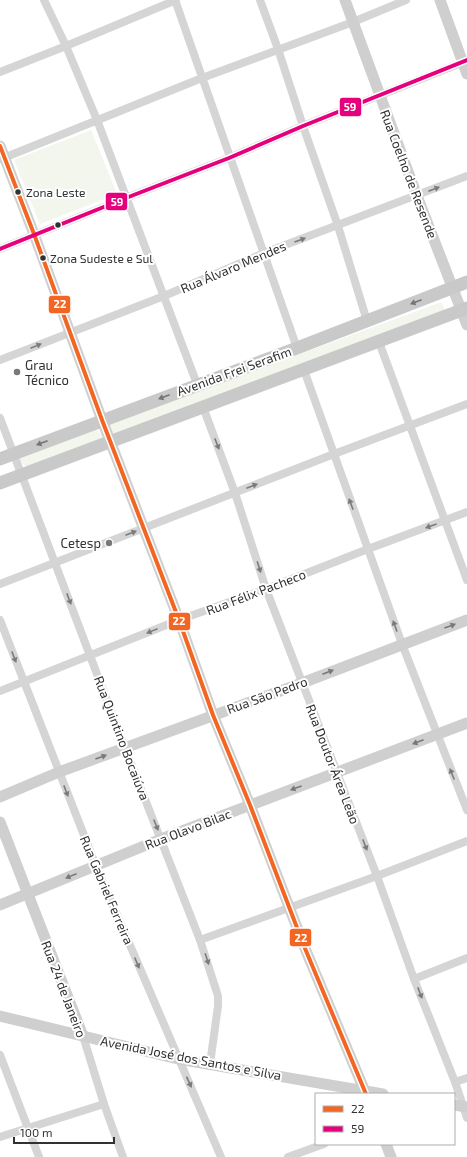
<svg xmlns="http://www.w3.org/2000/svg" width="467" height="1157" font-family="'Exo 2',sans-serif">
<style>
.green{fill:#f2f6ed}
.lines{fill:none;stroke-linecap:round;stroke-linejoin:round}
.street{stroke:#d5d5d5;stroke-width:8}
.secondary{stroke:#cfcfcf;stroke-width:11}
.primary{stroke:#c9c9c9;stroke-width:13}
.bus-1-casing{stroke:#fff;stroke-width:7}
.bus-2-casing{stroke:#fff;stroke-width:7}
.bus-1{stroke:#f26522;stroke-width:4}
.bus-2{stroke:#e5007d;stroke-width:4}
.oneway{fill:#7b7b7b}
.oneway2{fill:#757575}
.oneway3{fill:#787878}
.bus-dot{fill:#313131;stroke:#fff;stroke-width:1.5}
.poi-dot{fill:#797979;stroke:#fff;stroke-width:1.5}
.labels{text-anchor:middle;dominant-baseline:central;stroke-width:4;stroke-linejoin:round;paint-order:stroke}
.bus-label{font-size:12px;fill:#313131;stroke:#fff;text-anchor:start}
.street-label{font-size:13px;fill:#313131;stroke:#fff}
.poi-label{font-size:13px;fill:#313131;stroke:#fff;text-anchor:start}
.line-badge{stroke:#fff;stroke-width:1.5}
.badge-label{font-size:11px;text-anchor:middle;font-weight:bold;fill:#fff}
</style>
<rect width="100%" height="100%" fill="#fff"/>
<g class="green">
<path d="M91 130 117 194 40 224 14 160Z"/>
<path d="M439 303H442L445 311 114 437 109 424Z"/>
<path d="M96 430 102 434 103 439 29 468 23 464 19 459 20 458Z"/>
</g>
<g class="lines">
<g class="street">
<path d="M44 0 66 46 97 120 197 384"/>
<path d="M175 0 297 348"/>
<path d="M260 0 278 49 303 126 338 226 367 321"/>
<path d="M0 72 66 46 176 0"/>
<path d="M1 159 202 78 353 22 406 0"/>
<path d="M0 249 126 198 229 158 303 126 466 61"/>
<path d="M379 342 467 580"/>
<path d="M0 360 164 296 264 253 467 176"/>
<path d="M304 370 402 644 467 810"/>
<path d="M203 407 235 493 266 589 377 876 414 979 455 1082 467 1118"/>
<path d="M0 418 125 748 200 940 218 996V1006L210 1064"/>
<path d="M0 584 334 454 467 404"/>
<path d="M0 620 96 866 221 1157"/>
<path d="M0 691 179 620 266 589 368 549 467 512"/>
<path d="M200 940 377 876 467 841"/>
<path d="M414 979 467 958"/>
<path d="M83 1036 104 1104 123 1157"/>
<path d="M0 1055 39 1157"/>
<path d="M455 1082 467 1078"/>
<path d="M0 1137 104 1104"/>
<path d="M288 1157 324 1144"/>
</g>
<g class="secondary">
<path d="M345 0 417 196 467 325"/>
<path d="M440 0 467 74"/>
<path d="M0 146 34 234 102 420 179 620 213 715 250 805 304 946 366 1094"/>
<path d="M0 797 59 772 302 683 467 620"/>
<path d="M0 822 83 1036"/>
<path d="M0 905 161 839 467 723"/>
<path d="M0 1016 178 1059 383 1094"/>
<path d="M454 1105 467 1107"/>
<path d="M386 1144 391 1157"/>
</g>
<g class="primary">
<path d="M0 459 297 348 467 282"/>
<path d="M0 483 467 308"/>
</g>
<g class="bus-1-casing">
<path id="bus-1" d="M0 146 34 234 102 420 179 620 213 715 250 805 304 946 366 1094"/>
</g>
<g class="bus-2-casing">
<path id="bus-2" d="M0 249 126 198 229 158 303 126 467 60"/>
</g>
<use href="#bus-1" class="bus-1"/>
<use href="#bus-2" class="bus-2"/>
</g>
<defs><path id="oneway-solid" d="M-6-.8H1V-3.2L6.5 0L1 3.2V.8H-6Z"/></defs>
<g class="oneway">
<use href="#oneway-solid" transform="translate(434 189) rotate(-21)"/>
<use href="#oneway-solid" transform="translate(300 240) rotate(-20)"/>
<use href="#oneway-solid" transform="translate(36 346) rotate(-22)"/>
<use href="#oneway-solid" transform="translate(217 444) rotate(69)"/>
<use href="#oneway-solid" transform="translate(252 486) rotate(-21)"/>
<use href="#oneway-solid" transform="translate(351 504) rotate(-110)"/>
<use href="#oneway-solid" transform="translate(431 526) rotate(160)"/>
<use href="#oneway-solid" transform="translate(131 533) rotate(-21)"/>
<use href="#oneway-solid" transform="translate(259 567) rotate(72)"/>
<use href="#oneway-solid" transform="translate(69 599) rotate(69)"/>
<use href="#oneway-solid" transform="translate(395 626) rotate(-110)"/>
<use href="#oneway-solid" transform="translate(152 631) rotate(158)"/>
<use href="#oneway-solid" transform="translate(14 657) rotate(69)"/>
<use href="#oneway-solid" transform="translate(452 774) rotate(-112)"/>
<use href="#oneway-solid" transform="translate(66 791) rotate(69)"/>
<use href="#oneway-solid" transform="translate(156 825) rotate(68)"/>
<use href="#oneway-solid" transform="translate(365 845) rotate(69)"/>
<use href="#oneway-solid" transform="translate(207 959) rotate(72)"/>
<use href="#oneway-solid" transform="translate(137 963) rotate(67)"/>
<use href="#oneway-solid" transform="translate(420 993) rotate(69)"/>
<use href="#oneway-solid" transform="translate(189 1082) rotate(65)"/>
</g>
<g class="oneway2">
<use href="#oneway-solid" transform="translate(416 302) rotate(159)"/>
<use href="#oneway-solid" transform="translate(164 397) rotate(159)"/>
<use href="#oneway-solid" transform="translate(42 443) rotate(159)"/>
</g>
<g class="oneway3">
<use href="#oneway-solid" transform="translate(450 626) rotate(-20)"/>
<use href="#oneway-solid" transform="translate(328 672) rotate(-21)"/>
<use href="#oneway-solid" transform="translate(418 742) rotate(159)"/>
<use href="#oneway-solid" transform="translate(101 757) rotate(-20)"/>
<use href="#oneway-solid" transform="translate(296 788) rotate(160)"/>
<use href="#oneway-solid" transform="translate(71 876) rotate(158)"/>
</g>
<g class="bus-dot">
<circle cx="18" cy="192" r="3.5"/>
<circle cx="58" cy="225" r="3.5"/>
<circle cx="43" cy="258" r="3.5"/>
</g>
<g class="poi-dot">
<circle cx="17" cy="372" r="4"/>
<circle cx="109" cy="543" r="4"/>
</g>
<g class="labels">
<g class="bus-label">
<text x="26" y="192">Zona Leste</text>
<text x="50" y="258">Zona Sudeste e Sul</text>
</g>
<g class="street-label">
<text transform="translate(409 174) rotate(69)">Rua Coelho de Resende</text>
<text transform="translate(233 267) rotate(-23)">Rua Álvaro Mendes</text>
<text transform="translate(234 371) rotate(-20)">Avenida Frei Serafim</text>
<text transform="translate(256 592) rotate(-21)">Rua Félix Pacheco</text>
<text transform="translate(267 695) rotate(-20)">Rua São Pedro</text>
<text transform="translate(122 738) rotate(69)">Rua Quintino Bocaiúva</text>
<text transform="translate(333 764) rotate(69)">Rua Doutor Área Leão</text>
<text transform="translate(188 829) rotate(-21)">Rua Olavo Bilac</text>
<text transform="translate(107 890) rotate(67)">Rua Gabriel Ferreira</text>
<text transform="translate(64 989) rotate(69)">Rua 24 de Janeiro</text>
<text transform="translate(191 1058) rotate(11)">Avenida José dos Santos e Silva</text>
</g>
<g class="poi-label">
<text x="25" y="365">Grau<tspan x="25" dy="15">Técnico</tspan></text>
<text x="101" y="543" text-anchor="end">Cetesp</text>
</g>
</g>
<g class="line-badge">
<rect x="339" y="97" width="23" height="20" rx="4" fill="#e5007d"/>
<rect x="105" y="192" width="23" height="19" rx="4" fill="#e5007d"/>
<rect x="48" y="295" width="23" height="19" rx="4" fill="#f26522"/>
<rect x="168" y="612" width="23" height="19" rx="4" fill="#f26522"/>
<rect x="289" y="928" width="23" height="19" rx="4" fill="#f26522"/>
</g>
<g class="badge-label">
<text x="350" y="111">59</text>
<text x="117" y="206">59</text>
<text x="60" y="308">22</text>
<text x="179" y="625">22</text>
<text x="301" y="942">22</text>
</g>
<rect x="315" y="1093" width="140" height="52" fill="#ffffff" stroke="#adadad"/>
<rect x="323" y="1106" width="20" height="6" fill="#f26522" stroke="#adadad"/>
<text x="351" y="1113" font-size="12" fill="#313131">22</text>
<rect x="323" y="1126" width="20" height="6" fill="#e5007d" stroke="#adadad"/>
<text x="351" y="1133" font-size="12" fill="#313131">59</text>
<path d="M14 1137v6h100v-6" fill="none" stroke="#313131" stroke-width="2"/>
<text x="20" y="1137" font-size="12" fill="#313131" stroke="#ffffff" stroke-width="3" paint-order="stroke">100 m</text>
</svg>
